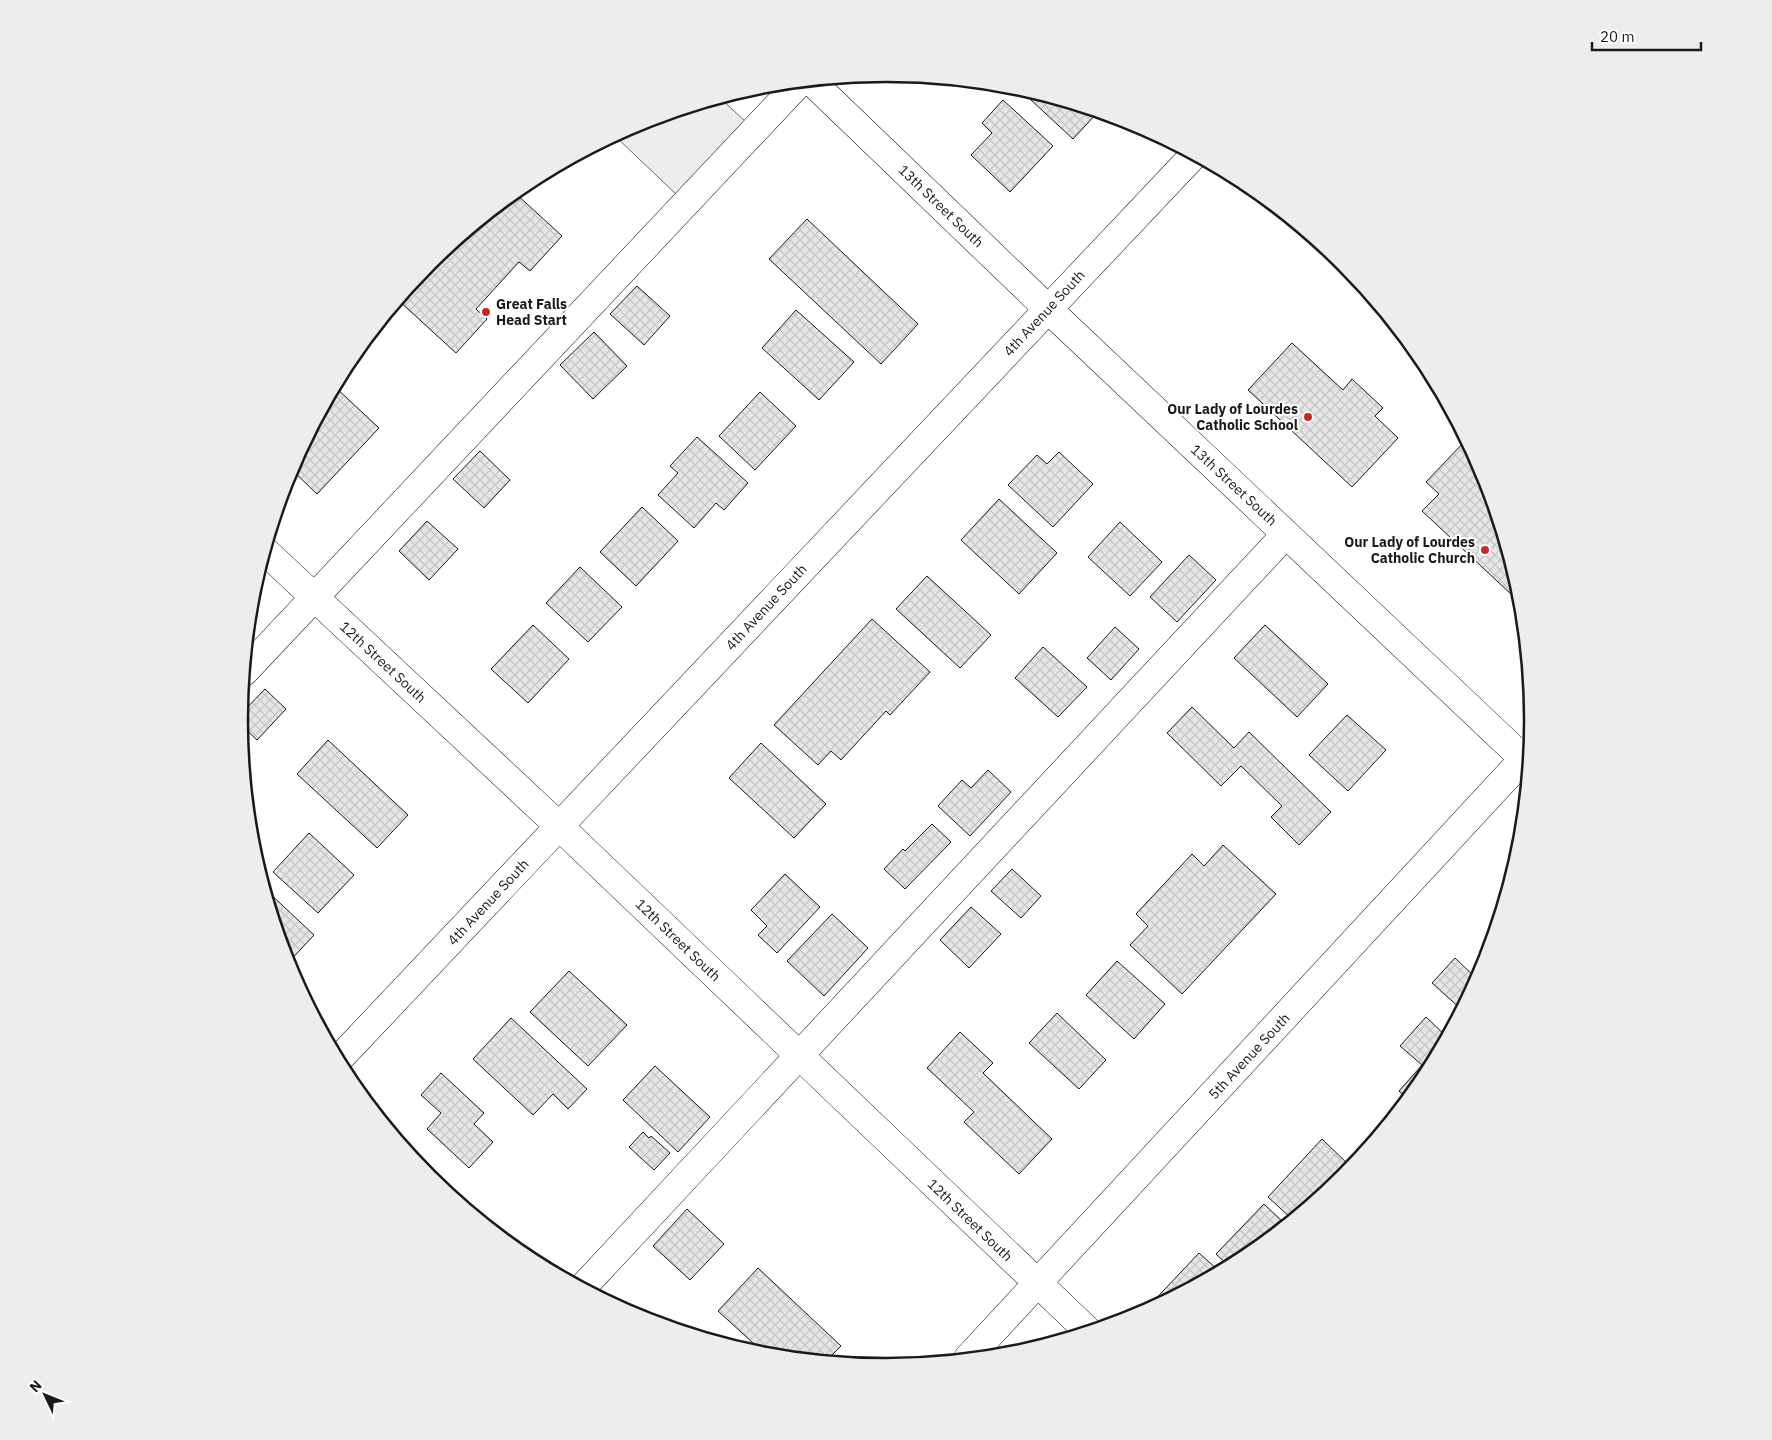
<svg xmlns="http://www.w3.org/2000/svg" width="1772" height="1440" font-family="'IBM Plex Sans',sans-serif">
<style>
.pitch{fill:#ededed;stroke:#6a6a6a}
.building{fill:url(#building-cross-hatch);stroke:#1a1a1a}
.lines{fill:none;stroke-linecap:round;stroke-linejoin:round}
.minor-casing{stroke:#1a1a1a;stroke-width:29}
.minor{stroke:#fff;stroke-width:28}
.poi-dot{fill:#c62828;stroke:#fff;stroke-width:2}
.labels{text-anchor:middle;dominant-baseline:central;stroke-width:4;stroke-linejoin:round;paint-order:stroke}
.street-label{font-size:14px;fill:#1a1a1a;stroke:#fff}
.poi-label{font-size:14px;font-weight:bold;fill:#1a1a1a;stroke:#fff;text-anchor:end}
.rim{fill:none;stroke:#1a1a1a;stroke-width:2.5}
</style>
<defs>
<pattern id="building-cross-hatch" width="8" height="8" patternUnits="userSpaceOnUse" patternTransform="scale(1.25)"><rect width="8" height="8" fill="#e6e6e6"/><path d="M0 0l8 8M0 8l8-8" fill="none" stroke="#c5c5c5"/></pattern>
</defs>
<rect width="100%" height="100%" fill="#fff"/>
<path class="pitch" d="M720 98 747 123 678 196 615 136 639 123Z"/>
<g class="building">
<path d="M1036 93 1098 112 1073 139 1030 99Z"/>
<path d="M1003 100 1053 146 1010 192 971 155 992 133 982 123Z"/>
<path d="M515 193 562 236 530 271 519 262 476 309 487 319 456 353 398 300 429 263Z"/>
<path d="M807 219 918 324 881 364 769 259Z"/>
<path d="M637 286 670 316 644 345 610 314Z"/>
<path d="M796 310 854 362 819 400 762 348Z"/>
<path d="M594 332 627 366 593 399 560 365Z"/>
<path d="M1292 343 1343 390 1352 379 1383 408 1375 416 1398 438 1352 487 1248 390Z"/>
<path d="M335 387 379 428 317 494 291 469Z"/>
<path d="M760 392 796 426 755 470 719 436Z"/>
<path d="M697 437 748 483 724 510 716 503 694 528 658 495 678 473 670 466Z"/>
<path d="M1466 440 1483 473 1518 589 1512 595 1422 511 1439 494 1426 482Z"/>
<path d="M480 451 510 480 484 508 453 479Z"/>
<path d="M1059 452 1093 484 1053 527 1008 485 1037 455 1047 464Z"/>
<path d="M999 499 1057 553 1019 594 961 540Z"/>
<path d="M642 507 678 541 636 586 600 552Z"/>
<path d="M427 521 458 549 429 580 399 551Z"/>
<path d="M1120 522 1162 562 1130 596 1088 557Z"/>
<path d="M1189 555 1216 580 1177 622 1150 597Z"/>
<path d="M580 567 622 607 588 642 546 603Z"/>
<path d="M927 576 991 635 960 668 896 609Z"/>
<path d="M872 619 930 672 890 715 886 711 841 760 831 751 818 765 774 725Z"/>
<path d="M533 625 569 659 528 703 491 669Z"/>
<path d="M1265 625 1328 684 1297 717 1234 658Z"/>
<path d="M1115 627 1139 649 1111 680 1087 658Z"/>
<path d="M1043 647 1087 687 1058 717 1015 678Z"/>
<path d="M265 689 286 709 257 740 240 724V715Z"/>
<path d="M1192 707 1234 748 1249 732 1331 812 1299 845 1271 817 1282 806 1241 766 1221 786 1167 733Z"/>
<path d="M1347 715 1386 750 1348 791 1309 755Z"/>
<path d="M328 740 408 815 377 848 297 774Z"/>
<path d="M761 743 826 804 794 838 729 778Z"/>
<path d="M988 770 1011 792 970 836 938 806 962 780 971 788Z"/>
<path d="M932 824 951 842 905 889 884 869 903 849 905 851Z"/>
<path d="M309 833 354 875 318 913 273 872Z"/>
<path d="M1223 845 1276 894 1182 994 1130 945 1148 926 1136 914 1192 854 1204 866Z"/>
<path d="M1012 869 1041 896 1021 918 991 891Z"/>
<path d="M785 874 820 907 777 953 758 935 767 926 751 910Z"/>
<path d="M266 890 314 935 288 963Z"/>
<path d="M971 907 1001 934 969 968 940 940Z"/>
<path d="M832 914 868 948 824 996 787 961Z"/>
<path d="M1455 958 1477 979 1461 1009 1432 983Z"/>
<path d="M1117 961 1165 1004 1134 1039 1086 995Z"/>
<path d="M569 971 627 1025 588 1066 530 1012Z"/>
<path d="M1057 1013 1106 1060 1079 1089 1029 1043Z"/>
<path d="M1426 1017 1446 1036 1423 1079 1407 1099 1399 1091 1422 1065 1400 1046Z"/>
<path d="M511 1018 587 1089 568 1109 553 1094 533 1115 473 1059Z"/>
<path d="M960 1032 993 1063 983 1073 1052 1139 1019 1174 964 1122 974 1112 927 1068Z"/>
<path d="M655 1066 710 1117 678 1152 623 1100Z"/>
<path d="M441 1073 484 1113 474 1124 493 1142 469 1168 427 1129 441 1113 421 1095Z"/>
<path d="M643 1132 649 1138 651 1136 670 1153 654 1170 629 1147Z"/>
<path d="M1322 1139 1351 1167 1343 1177 1292 1219 1268 1197Z"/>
<path d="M410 1153 462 1202 461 1203 429 1177Z"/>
<path d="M1264 1204 1285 1224 1245 1257 1229 1266 1216 1254Z"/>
<path d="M687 1209 724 1244 690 1280 653 1246Z"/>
<path d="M1199 1253 1219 1271 1149 1309 1148 1307Z"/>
<path d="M758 1268 841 1346 827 1360 765 1354 718 1311Z"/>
</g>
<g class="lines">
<g class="minor-casing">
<g id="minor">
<path d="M811 81 1048 309 1528 763"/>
<path d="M265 551 559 826 1088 1331"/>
<path d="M244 672 800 82"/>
<path d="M338 1060 1194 155"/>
<path d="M583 1287 1286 534"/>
<path d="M968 1358 1529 753"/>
</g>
</g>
<use href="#minor" class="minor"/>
</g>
<g class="poi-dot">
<circle cx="486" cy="312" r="5"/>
<circle cx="1308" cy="417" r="5"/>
<circle cx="1485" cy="550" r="5"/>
</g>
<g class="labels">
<g class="street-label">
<text transform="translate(941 206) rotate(44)">13th Street South</text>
<text transform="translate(1044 313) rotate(-47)">4th Avenue South</text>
<text transform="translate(1234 485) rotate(43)">13th Street South</text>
<text transform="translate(766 607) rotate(-47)">4th Avenue South</text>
<text transform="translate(383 662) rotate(43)">12th Street South</text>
<text transform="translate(488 902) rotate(-47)">4th Avenue South</text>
<text transform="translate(678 940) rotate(44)">12th Street South</text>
<text transform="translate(1249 1056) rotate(-47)">5th Avenue South</text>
<text transform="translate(970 1220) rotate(44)">12th Street South</text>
</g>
<g class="poi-label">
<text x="496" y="304" text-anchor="start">Great Falls<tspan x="496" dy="16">Head Start</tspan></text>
<text x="1298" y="409">Our Lady of Lourdes<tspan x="1298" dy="16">Catholic School</tspan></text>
<text x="1475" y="542">Our Lady of Lourdes<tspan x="1475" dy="16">Catholic Church</tspan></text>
</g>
</g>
<path d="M0 0H1772V1440H0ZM248 720a638 638 0 1 1 1276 0a638 638 0 1 1-1276 0Z" fill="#ededed" fill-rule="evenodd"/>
<path class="rim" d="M248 720a638 638 0 1 1 1276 0a638 638 0 1 1-1276 0Z"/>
<g transform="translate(45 1395) rotate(313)" stroke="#ffffff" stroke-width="4" paint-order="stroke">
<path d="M0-4L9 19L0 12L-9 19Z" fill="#1a1a1a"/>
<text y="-8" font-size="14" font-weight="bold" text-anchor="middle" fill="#1a1a1a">N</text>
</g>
<path d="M1592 42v8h109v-8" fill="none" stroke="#1a1a1a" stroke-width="2.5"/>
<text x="1600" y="42" font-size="15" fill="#1a1a1a" stroke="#ffffff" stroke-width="4" paint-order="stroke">20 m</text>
</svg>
